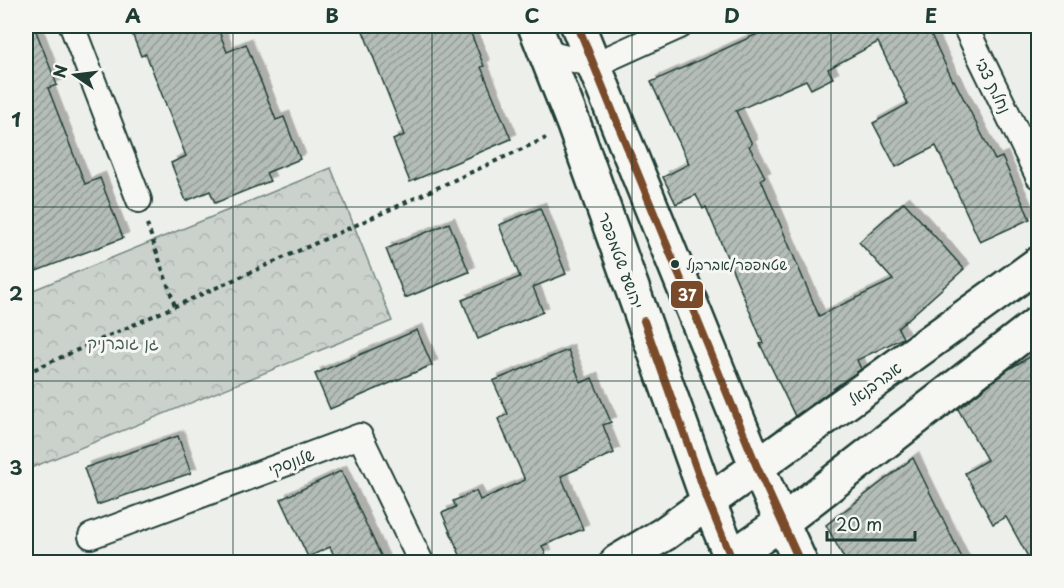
<svg xmlns="http://www.w3.org/2000/svg" width="1064" height="588" font-family="'Playpen Sans','Playpen Sans Hebrew',sans-serif">
<style>
.forest{fill:url(#forest-crowns);stroke:#758880;stroke-width:1.5}
.building{fill:url(#building-hatch);stroke:#1f3d34;stroke-width:1.5;filter:url(#shadow)}
.lines{fill:none;stroke-linecap:round;stroke-linejoin:round}
.street-casing{stroke:#1f3d34;stroke-width:28}
.secondary-casing{stroke:#1f3d34;stroke-width:38}
.path{stroke:#1f3d34;stroke-width:4;stroke-dasharray:4.5 4.5;stroke-linecap:butt}
.street{stroke:#f6f6f2;stroke-width:24}
.secondary{stroke:#f6f6f2;stroke-width:33}
.bus-1-casing{stroke:#f6f6f2;stroke-width:12}
.bus-1{stroke:#7a4b2a;stroke-width:8}
.grid{fill:none;stroke:#1f3d34;stroke-width:1.5;stroke-opacity:0.55}
.bus-dot{fill:#1f3d34;stroke:#f6f6f2;stroke-width:2}
.labels{text-anchor:middle;dominant-baseline:central;stroke-width:6;stroke-linejoin:round;paint-order:stroke}
.bus-label{font-size:14px;fill:#1f3d34;stroke:#f6f6f2;text-anchor:start}
.street-label{font-size:16px;fill:#1f3d34;stroke:#f6f6f2}
.park-label{font-size:16px;fill:#415b52;stroke:#f6f6f2}
.line-badge{stroke:#f6f6f2;stroke-width:2}
.badge-label{font-size:16px;text-anchor:middle;font-weight:bold;fill:#fff}
.neatline{fill:none;stroke:#1f3d34;stroke-width:2}
.grid-label{font-size:20px;text-anchor:middle;font-weight:bold;fill:#1f3d34}
</style>
<defs>
<pattern id="forest-crowns" width="20" height="18" patternUnits="userSpaceOnUse" patternTransform="scale(1.5)"><rect width="20" height="18" fill="#cbd2cc"/><path d="M2 6a3 3 0 1 1 6 0M12 15a3 3 0 1 1 6 0" fill="none" stroke="#aeb5b0"/></pattern>
<pattern id="building-hatch" width="6" height="6" patternUnits="userSpaceOnUse" patternTransform="scale(1.5)"><rect width="6" height="6" fill="#b4bdb8"/><path d="M-1 1l2-2M0 6l6-6M5 7l2-2" fill="none" stroke="#929b96"/></pattern>
<filter id="shadow"><feDropShadow dx="5.5" dy="-5.5" stdDeviation="0" flood-color="#0004"/></filter>
</defs>
<rect width="100%" height="100%" fill="#edefea"/>
<filter id="ink" filterUnits="userSpaceOnUse"><feTurbulence type="fractalNoise" baseFrequency=".0167" numOctaves="2"/><feDisplacementMap in="SourceGraphic" scale="12" xChannelSelector="R" yChannelSelector="G"/><feConvolveMatrix kernelMatrix="1 2 1 2 8 2 1 2 1" color-interpolation-filters="sRGB"/></filter>
<g filter="url(#ink)">
<path class="forest" d="M331 168 392 321 26 470V293Z"/>
<g class="building">
<path d="M26 26H34L57 85 48 88 85 184 100 178 123 238 26 275Z"/>
<path d="M129 26H217L227 52 246 44 276 120 284 117 300 159 266 173 270 181 215 203 210 191 186 201 171 163 186 156 146 54 141 56Z"/>
<path d="M361 26H468L484 66 481 67 511 139 410 182 393 140 404 135Z"/>
<path d="M775 26H927L953 81 954 80 995 160 1002 157 1030 219 980 242 936 146 896 167 873 123 908 104 878 42 828 69 833 78 811 89 806 80 736 111 752 144 749 146 765 177 761 179 819 316 893 280 859 242 904 202 964 269 898 328 903 338 857 360 861 369 795 416 760 344 763 343 706 207 703 209 696 195 676 204 663 177 689 164 651 82Z"/>
<path d="M540 208 566 274 533 287 543 312 478 339 462 300 520 277 499 225Z"/>
<path d="M449 223 469 272 405 298 386 249Z"/>
<path d="M417 330 432 365 330 409 315 374Z"/>
<path d="M568 350 581 383 592 378 611 422 603 425 614 453 561 476 583 529 542 546 546 555 528 562H463L442 513 456 507 453 501 476 491 480 500 525 480 498 419 508 414 493 381Z"/>
<path d="M1038 352V562H1031L1006 517 993 524 965 473 987 460 958 409 1009 369Z"/>
<path d="M178 436 191 473 97 505 84 468Z"/>
<path d="M913 458 964 562H846L826 525Z"/>
<path d="M341 471 384 562H337L330 547 308 557 281 499Z"/>
</g>
<g class="lines">
<g class="street-casing">
<g id="street">
<path d="M72 26 139 200"/>
<path d="M965 26 1038 176"/>
<path d="M547 53 594 65 680 26"/>
<path d="M91 536 360 436 421 562"/>
</g>
</g>
<g class="secondary-casing">
<g id="secondary">
<path d="M535 26 574 125 708 501 733 562"/>
<path d="M578 26 757 467 800 562"/>
<path d="M617 562 664 534 1038 264"/>
<path d="M725 562 781 523 1038 323"/>
</g>
</g>
<g class="path">
<path d="M147 224 175 306"/>
<path d="M26 373 354 226 546 138"/>
</g>
<use href="#street" class="street"/>
<use href="#secondary" class="secondary"/>
<g class="bus-1-casing">
<g id="bus-1">
<path d="M578 26 757 467 800 562"/>
<path d="M644 321 708 501 733 562"/>
</g>
</g>
<use href="#bus-1" class="bus-1"/>
</g>
</g>
<path class="grid" d="M233 26V562M432 26V562M632 26V562M831 26V562M26 207H1038M26 381H1038"/>
<circle class="bus-dot" cx="675" cy="264" r="5"/>
<g class="labels">
<g class="bus-label">
<text x="686" y="264">שטמפפר/אברבנל</text>
</g>
<g class="street-label">
<text transform="translate(994 85) rotate(64)">נחלת צבי</text>
<text transform="translate(622 260) rotate(70)">יהושע שטמפפר</text>
<text transform="translate(874 383) rotate(-36)">אברבנאל</text>
<text transform="translate(291 461) rotate(-20)">שלונסקי</text>
</g>
<g class="park-label">
<text x="123" y="342">גן גוברניק</text>
</g>
</g>
<rect class="line-badge" x="670" y="280" width="34" height="29" rx="6" fill="#7a4b2a"/>
<g class="badge-label">
<text x="687" y="301">37</text>
</g>
<rect width="1064" height="588" fill="none" stroke="#f6f6f2" stroke-width="66"/>
<g transform="translate(75 75) rotate(284)" stroke="#f6f6f2" stroke-width="4.5" paint-order="stroke">
<path d="M0-4.5L10 22L0 15L-10 22Z" fill="#1f3d34"/>
<text y="-9" font-size="16" font-weight="bold" text-anchor="middle" fill="#1f3d34">N</text>
</g>
<path d="M827 531v9h88v-9" fill="none" stroke="#1f3d34" stroke-width="3"/>
<text x="836" y="531" font-size="18" fill="#1f3d34" stroke="#f6f6f2" stroke-width="4.5" paint-order="stroke">20 m</text>
<rect x="33" y="33" width="998" height="522" class="neatline"/>
<g class="grid-label">
<text x="133" y="23">A</text>
<text x="332" y="23">B</text>
<text x="532" y="23">C</text>
<text x="732" y="23">D</text>
<text x="931" y="23">E</text>
<text x="16" y="127">1</text>
<text x="16" y="301">2</text>
<text x="16" y="475">3</text>
</g>
</svg>
